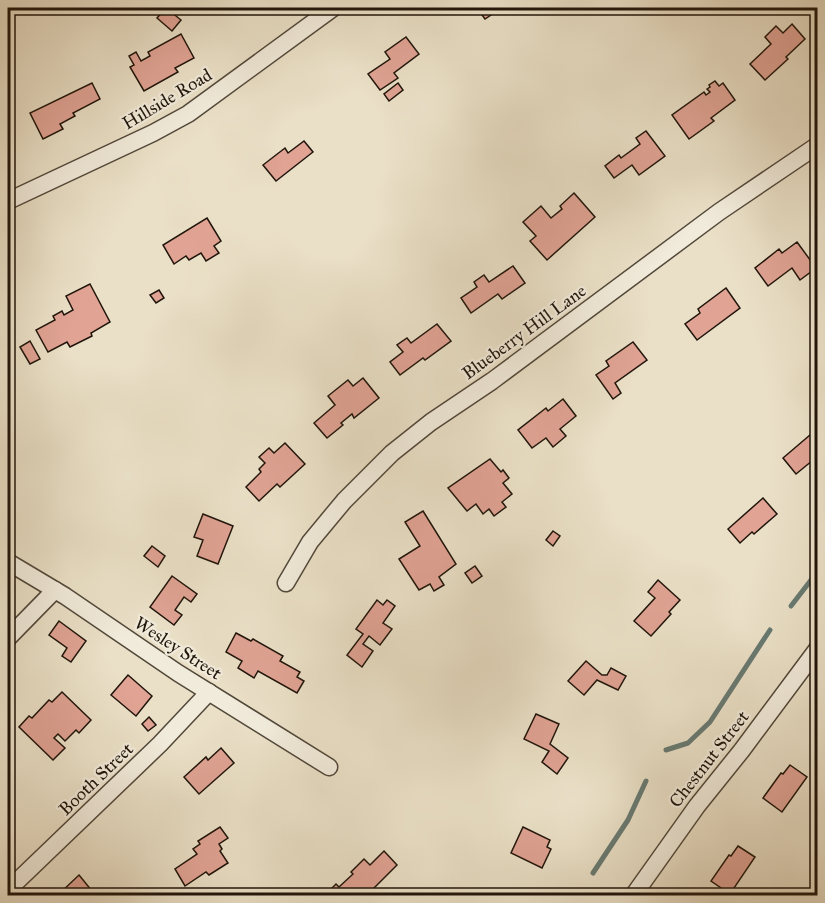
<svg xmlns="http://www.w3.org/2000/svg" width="825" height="903" font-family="'IM FELL Great Primer',serif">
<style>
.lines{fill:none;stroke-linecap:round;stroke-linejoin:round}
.stream{stroke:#687a72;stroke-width:5}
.building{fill:#e0a394;stroke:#20150b;stroke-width:1.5}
.minor-casing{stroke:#52483a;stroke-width:19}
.minor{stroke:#f1ebdb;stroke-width:16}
.labels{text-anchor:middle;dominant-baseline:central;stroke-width:4.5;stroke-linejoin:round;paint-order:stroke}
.street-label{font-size:18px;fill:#20150b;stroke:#f1ebdb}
</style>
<rect width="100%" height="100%" fill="#eae0c7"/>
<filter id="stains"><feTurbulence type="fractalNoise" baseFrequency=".00333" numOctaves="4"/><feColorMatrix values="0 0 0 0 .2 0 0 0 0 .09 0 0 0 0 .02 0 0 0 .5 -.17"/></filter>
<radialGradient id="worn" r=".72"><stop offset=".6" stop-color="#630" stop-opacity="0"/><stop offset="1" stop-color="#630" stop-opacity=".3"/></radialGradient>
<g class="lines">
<g class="stream">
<path d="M791 606 818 571"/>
<path d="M666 750 688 743 710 722 770 630"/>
<path d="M593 873 628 820 646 781"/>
</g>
</g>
<g class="building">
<path d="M166 8 181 20 172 31 157 18Z"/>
<path d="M477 8H499L500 9 485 19Z"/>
<path d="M792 24 805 39 786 57 788 59 765 80 750 64 771 44 765 37 776 26 783 33Z"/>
<path d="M181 34 194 58 175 68 178 72 144 91 130 67 134 65 129 56 136 52 141 61 150 56 148 52Z"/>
<path d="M406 37 419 54 394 73 398 78 380 90 368 74 390 59 385 52Z"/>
<path d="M715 81 719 86 723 83 735 100 711 118 714 121 689 139 672 115 704 92 706 95 710 92 707 89 710 87 709 85Z"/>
<path d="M92 83 100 99 73 113 75 116 60 124 63 129 43 139 30 113Z"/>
<path d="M398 83 403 90 389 101 384 94Z"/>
<path d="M646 131 665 156 639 175 632 165 614 178 605 166 619 155 621 158 640 144 636 138Z"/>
<path d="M304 141 313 152 276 181 263 165 285 148 288 153Z"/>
<path d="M574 193 595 217 547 260 530 241 536 236 523 222 541 206 551 218 562 209 560 206Z"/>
<path d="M207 218 221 241 214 246 219 253 206 261 201 253 189 260 186 256 174 264 163 245Z"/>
<path d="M797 242 816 268 800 280 792 268 768 286 755 268 779 249 782 253Z"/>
<path d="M513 266 525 283 502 299 498 294 471 313 461 298 477 287 474 282 484 275 489 282Z"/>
<path d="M90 284 110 322 91 333 92 336 70 347 67 342 48 352 36 330 55 320 53 316 62 311 64 315 73 310 66 296Z"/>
<path d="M726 288 740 308 697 340 685 324 700 313 698 309Z"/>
<path d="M159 290 164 298 156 303 150 295Z"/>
<path d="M437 324 451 341 425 360 423 358 400 375 390 362 403 352 397 345 407 338 411 343Z"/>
<path d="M30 341 40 359 30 364 20 347Z"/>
<path d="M633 342 647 360 615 383 621 393 613 399 596 375 609 366 606 361Z"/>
<path d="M363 378 379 398 354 418 352 414 341 423 343 425 327 438 314 423 335 405 328 396 348 380 353 386Z"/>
<path d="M563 399 576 416 560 429 566 436 553 447 546 438 532 448 518 430 546 408 548 411Z"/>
<path d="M817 429 818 456 796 474 783 458Z"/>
<path d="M285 443 305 464 280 487 277 484 259 501 246 487 261 472 259 469 265 463 259 457 269 448 274 453Z"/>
<path d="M490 459 501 472 503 470 509 478 503 483 512 494 502 502 506 507 494 516 489 509 483 514 476 504 467 511 448 488Z"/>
<path d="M763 498 777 514 754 534 752 532 740 543 728 529Z"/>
<path d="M423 511 456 564 439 577 444 585 434 591 430 584 419 590 399 559 420 546 405 522Z"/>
<path d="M203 514 233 526 218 564 197 556 203 540 194 537Z"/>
<path d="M553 531 560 536 553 546 546 540Z"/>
<path d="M152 546 165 556 158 567 144 556Z"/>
<path d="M475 566 482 576 472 583 465 573Z"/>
<path d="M172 576 197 594 191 602 184 597 175 610 182 615 174 625 150 607Z"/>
<path d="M658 580 680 600 669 612 671 614 651 636 634 621 655 598 648 592Z"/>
<path d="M377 600 383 605 387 600 395 606 383 623 392 629 380 645 369 636 363 644 373 651 362 667 347 655 363 634 356 629Z"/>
<path d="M59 621 86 641 71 662 62 656 67 648 49 635Z"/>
<path d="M236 633 251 641 253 639 283 656 280 661 300 672 297 677 304 681 297 693 258 671 254 678 238 668 242 661 226 652Z"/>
<path d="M586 661 602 675H607L611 668 626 676 618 690 597 680 584 695 568 681Z"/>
<path d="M128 675 152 696 136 716 111 695Z"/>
<path d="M62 692 91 720 79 733 76 730 65 741 58 734 54 738 65 748 53 760 19 727 29 716 32 718 49 700 52 702Z"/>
<path d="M536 714 559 724 550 744 568 758 557 774 542 762 549 751 524 739Z"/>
<path d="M149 717 156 725 148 731 142 724Z"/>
<path d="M221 748 234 763 199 794 184 777 206 757 208 760Z"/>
<path d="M790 765 807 777 782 812 763 798 781 773 783 774Z"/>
<path d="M220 827 228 838 219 844 222 849 220 851 228 863 209 875 206 872 185 886 175 869 197 854 193 849 200 844 198 841Z"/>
<path d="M523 827 550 840 547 847 551 849 542 868 511 853Z"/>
<path d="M738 846 755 857 730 894 711 881 729 855 731 856Z"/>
<path d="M384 851 397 865 366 896H333L329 891 336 884 339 887 353 874 351 872 364 859 370 865Z"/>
<path d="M79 875 92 891 87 896H57Z"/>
</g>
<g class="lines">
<g class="minor-casing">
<g id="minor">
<path d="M8 201 153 133 188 114 333 8"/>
<path d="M8 562 65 596 178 673 329 767"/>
<path d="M286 583 310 542 344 501 392 453 431 422 492 381 719 212 818 145"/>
<path d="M8 638 55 590"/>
<path d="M8 890 160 744 209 692"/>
<path d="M633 896 697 806 742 750 818 648"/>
</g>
</g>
<use href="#minor" class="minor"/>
</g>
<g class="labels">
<g class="street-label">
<text transform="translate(167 99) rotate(-31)">Hillside Road</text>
<text transform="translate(524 332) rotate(-36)">Blueberry Hill Lane</text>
<text transform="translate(178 648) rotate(33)">Wesley Street</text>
<text transform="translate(709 759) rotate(-52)">Chestnut Street</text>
<text transform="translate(96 779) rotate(-44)">Booth Street</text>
</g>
</g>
<rect width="825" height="903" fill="none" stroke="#eae0c7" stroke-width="30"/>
<rect x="9" y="9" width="807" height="885" fill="none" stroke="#20150b" stroke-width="3"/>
<rect x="15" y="15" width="795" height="873" fill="none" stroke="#20150b" stroke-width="1.5"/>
<rect width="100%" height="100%" filter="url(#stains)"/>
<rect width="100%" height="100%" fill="url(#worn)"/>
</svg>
